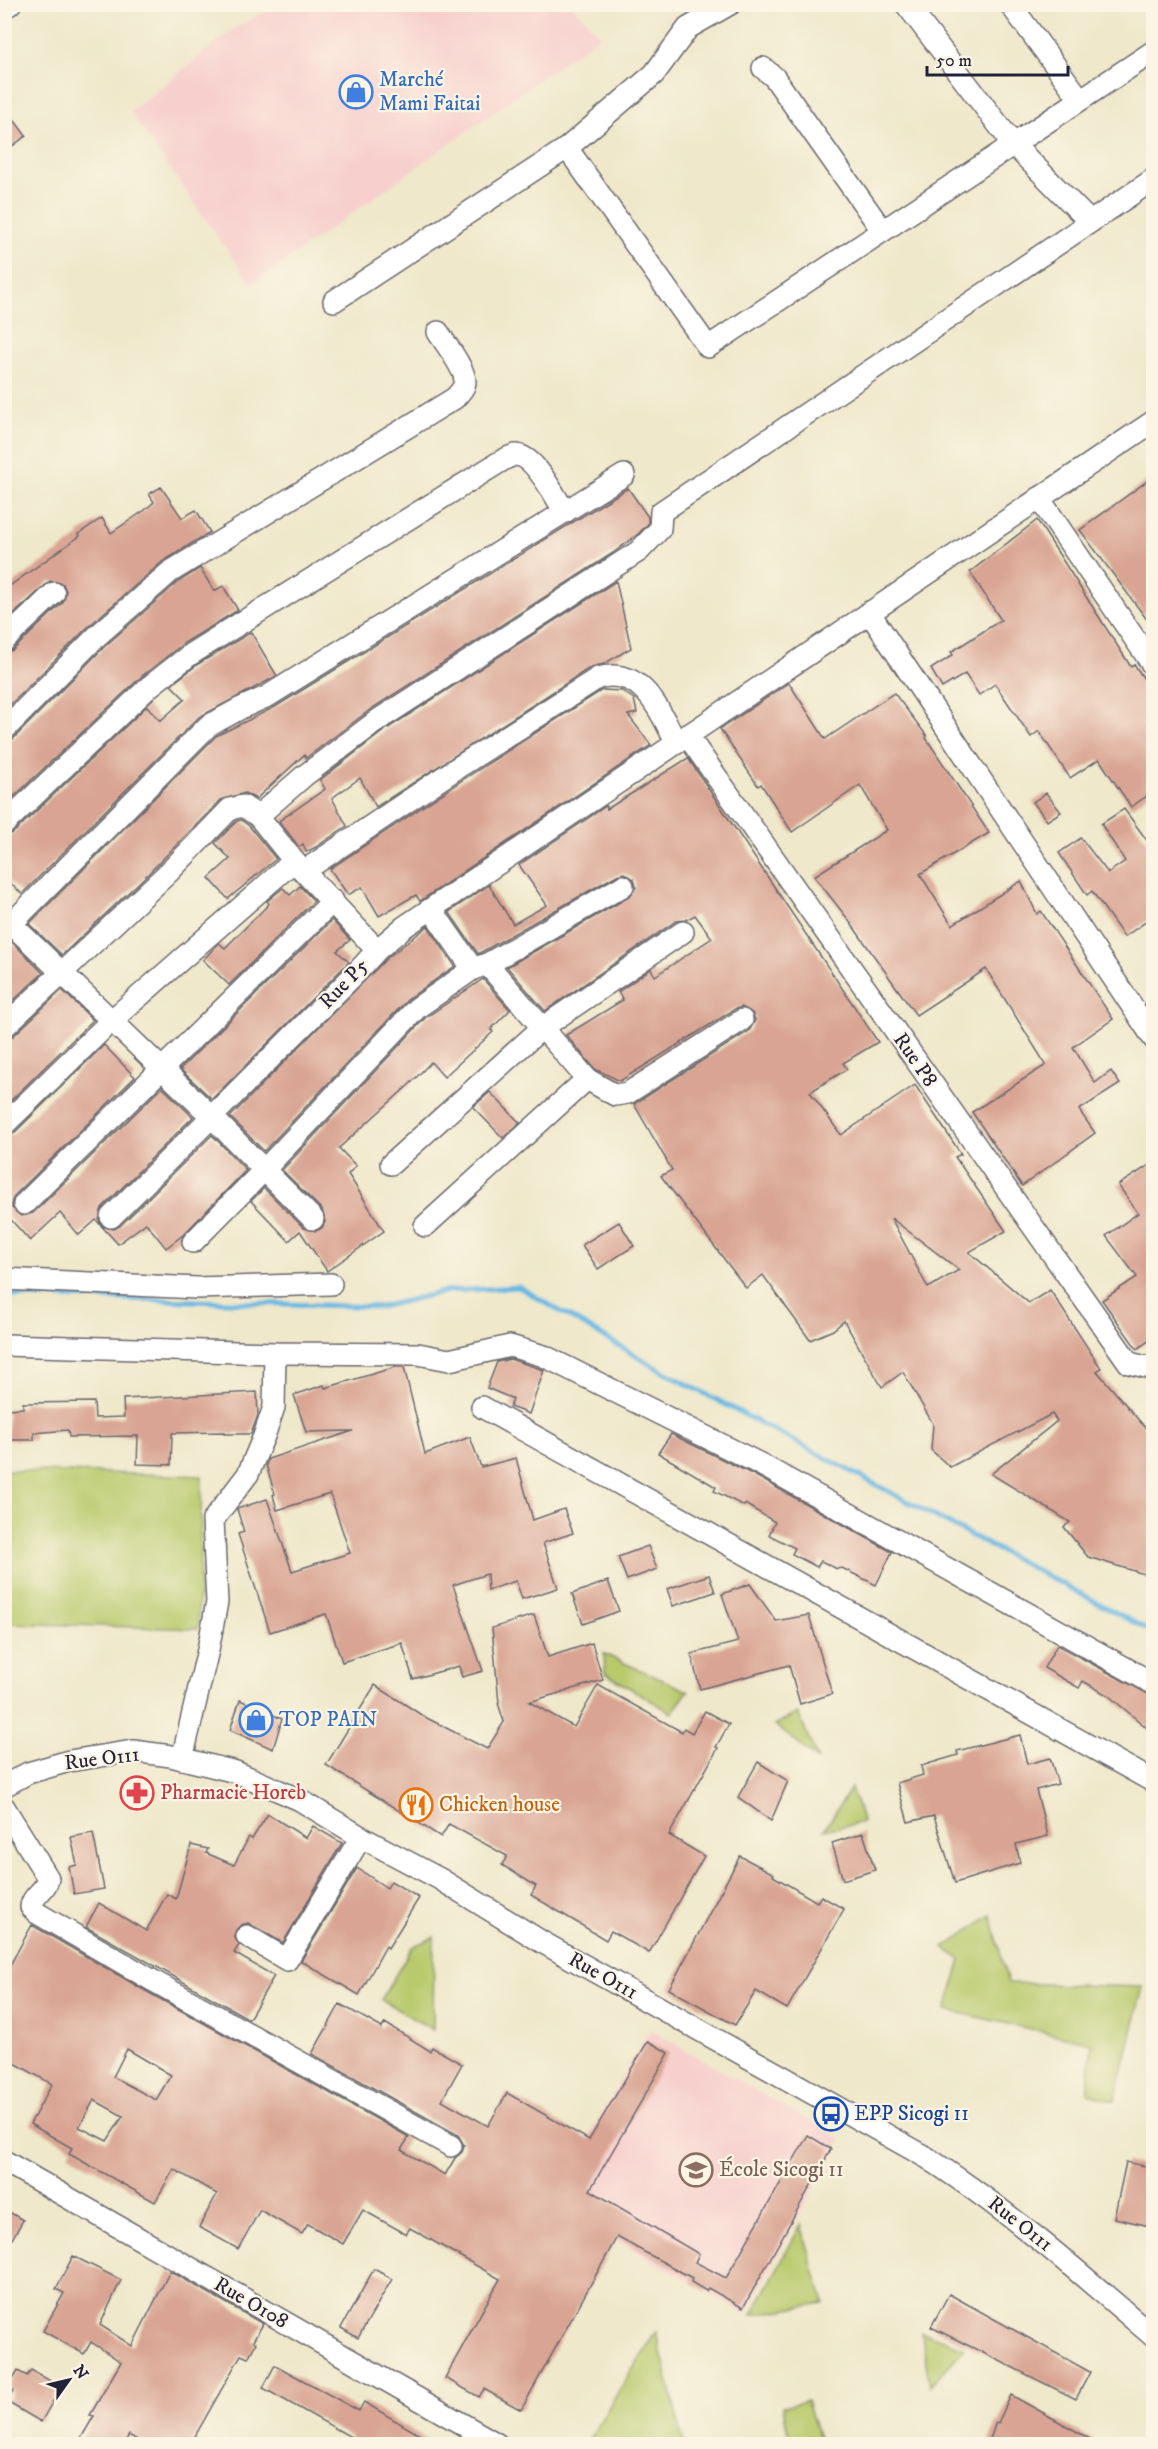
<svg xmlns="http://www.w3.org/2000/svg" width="1158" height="2449" font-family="'IM FELL DW Pica',serif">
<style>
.built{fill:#f7d0cd}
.green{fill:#b9ca6d;stroke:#6e7654;stroke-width:1.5}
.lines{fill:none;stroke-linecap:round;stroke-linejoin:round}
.stream{stroke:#67b7e2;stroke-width:5}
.building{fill:#d9a493;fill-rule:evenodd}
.street-casing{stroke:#6a676d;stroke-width:24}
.street{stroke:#fff;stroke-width:21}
.labels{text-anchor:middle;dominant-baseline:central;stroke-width:4.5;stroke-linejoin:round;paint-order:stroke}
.shop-label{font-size:21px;fill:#366cbe;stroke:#fcf5e5;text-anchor:start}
.street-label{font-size:21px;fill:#22223b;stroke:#fcf5e5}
.health-label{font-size:21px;fill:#be3a42;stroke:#fcf5e5;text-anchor:start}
.food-label{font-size:21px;fill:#c56008;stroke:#fcf5e5;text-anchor:start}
.transit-label{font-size:21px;fill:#164399;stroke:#fcf5e5;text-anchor:start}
.education-label{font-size:21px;fill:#785e54;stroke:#fcf5e5;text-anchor:start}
</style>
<rect width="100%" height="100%" fill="#fcf5e5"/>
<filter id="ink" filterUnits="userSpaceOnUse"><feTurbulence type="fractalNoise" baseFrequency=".0167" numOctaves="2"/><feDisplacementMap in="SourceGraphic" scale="12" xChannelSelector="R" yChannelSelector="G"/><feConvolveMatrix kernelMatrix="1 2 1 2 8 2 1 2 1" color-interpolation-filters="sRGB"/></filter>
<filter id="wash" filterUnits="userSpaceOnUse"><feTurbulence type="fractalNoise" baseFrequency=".008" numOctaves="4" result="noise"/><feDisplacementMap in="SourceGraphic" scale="24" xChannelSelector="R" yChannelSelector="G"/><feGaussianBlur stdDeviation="1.35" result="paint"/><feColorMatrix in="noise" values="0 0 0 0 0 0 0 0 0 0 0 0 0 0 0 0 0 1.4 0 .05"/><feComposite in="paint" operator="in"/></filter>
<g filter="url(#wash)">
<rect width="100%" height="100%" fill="#efe8cb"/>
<g class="built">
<path d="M277 5H572L600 36 252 285 130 112 236 27Z"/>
<path d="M650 2030 841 2139 745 2314 550 2202Z"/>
</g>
<g class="green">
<path d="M5 1470 202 1476 198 1629 5 1623Z"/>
<path d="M604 1654 688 1691 672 1713 605 1673Z"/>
<path d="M798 1713 818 1760 775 1725Z"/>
<path d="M851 1788 863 1822 824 1830Z"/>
<path d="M991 1915 1008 1983 1143 1987 1115 2101 1087 2094 1092 2043 946 2010 961 1960 944 1948Z"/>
<path d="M434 1937 433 2030 381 2000 412 1947Z"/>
<path d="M801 2225 824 2303 752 2315Z"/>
<path d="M656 2332 684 2444H594L587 2442Z"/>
<path d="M921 2332 965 2348 930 2386Z"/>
<path d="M807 2401 821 2444H790L783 2406Z"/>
</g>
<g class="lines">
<path class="stream" d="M4 1295 381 1307 447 1291 519 1287 655 1367 1154 1633"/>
</g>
<g id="blocks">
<g class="building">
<path d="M4 106 26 136 4 152Z"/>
<path d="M1154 476V629L1080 530Z"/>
<path d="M161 487 182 518 196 510 210 532 162 562 88 627 4 711V653L13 650 63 602 66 591 63 584 50 581 4 623V590L80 536 78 534 102 518 111 533 145 510 154 502 149 494Z"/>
<path d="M628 488 648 517V524L638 534 613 553 371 709 306 758 304 755 256 799 245 793 221 800 149 873 62 955 29 924 216 736 275 707Z"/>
<path d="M1037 520 1131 667 1134 664 1154 694V791L1131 807 1099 759 1070 778 1039 731 1031 737 995 684 979 695 965 674 942 688 931 669 953 655 951 652 1001 620 970 572Z"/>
<path d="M200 568 214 591 223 586 238 610 184 643 142 676 4 806V742L13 739 106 645 178 582Z"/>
<path d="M616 581 631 648 604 664 591 667 376 807 360 778 332 798 347 826 316 847 306 852 303 844 299 847 279 821 325 789 320 780 385 730Z"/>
<path d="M251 632 277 676 199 717 22 894 4 877V836L13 833 147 706 160 721 185 699 171 685 198 664Z"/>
<path d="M789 683 825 739 894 693 927 736 926 738 989 833 920 874 952 925 1021 881 1037 914 1041 911 1113 1019 1073 1047 1095 1083 1111 1071 1120 1084 1079 1110 1095 1133 1022 1186 972 1112 1046 1065 986 969 916 1015 847 918 814 876 887 830 860 785 792 832 761 784 758 786 720 729Z"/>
<path d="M602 690 622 691 634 699 637 713 628 715 651 745 420 901 416 895 379 916 362 887 348 895 330 869 464 779Z"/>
<path d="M688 758 878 1042 843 1063 847 1069 810 1092 841 1135 915 1085 961 1154 955 1157 1006 1231 969 1252 1029 1303 1050 1290 1101 1368 1097 1371 1154 1438V1577L1088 1557 1064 1527 1070 1522 991 1474 1057 1421 1052 1414 950 1467 931 1450 933 1424 903 1372 882 1387 844 1321 833 1330 810 1340 763 1275 746 1288 661 1176 672 1170 634 1104 749 1031 755 1020 752 1013 742 1007 735 1009 620 1081 595 1069 566 1035 623 1000 618 992 651 969 655 976 712 938 695 915 686 920 676 921 545 1011 507 967 629 897 636 887 634 879 624 873 617 875 478 954 449 912 489 885 513 924 547 905 519 865 606 806 607 809ZM891 1218 959 1270 928 1288Z"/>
<path d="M1046 793 1061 812 1047 821 1033 802Z"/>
<path d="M1124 809 1154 850V916L1124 937 1092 891 1087 895 1059 853 1081 838 1108 873 1125 861 1101 824Z"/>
<path d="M241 820 249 826 276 859 228 899 209 878 230 859 215 843 237 821Z"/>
<path d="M300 886 314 901 229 985 203 960 219 943 225 948 269 904 267 901 283 888 290 895Z"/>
<path d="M332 920 350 940 337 951 349 962 212 1099 180 1069Z"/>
<path d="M428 926 455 966 408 999 264 1151 230 1117 386 959Z"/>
<path d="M11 941 43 973 4 1009V943Z"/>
<path d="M483 979 510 1010 491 1029 493 1032 444 1077 431 1062 410 1084 339 1148 356 1166 348 1174 384 1231 327 1271 300 1231 289 1241 251 1201 264 1188 304 1228 316 1231 322 1228 325 1222 322 1210 282 1170 425 1018Z"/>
<path d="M62 990 93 1020 4 1107V1039L13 1036Z"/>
<path d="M104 1045 135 1077 15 1195 12 1201V1208L21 1216 33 1213 162 1087 193 1117 102 1208 99 1220 102 1226 114 1229 120 1226 212 1135 246 1170 183 1235 166 1248 146 1223 118 1244 96 1220 79 1235 60 1213 30 1241 4 1212V1137L13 1134Z"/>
<path d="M490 1092 520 1123 503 1138 473 1107Z"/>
<path d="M1154 1162V1337L1137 1349 1102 1300 1137 1277 1106 1236 1138 1213 1118 1185Z"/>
<path d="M619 1222 634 1246 598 1269 582 1245Z"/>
<path d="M510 1359 544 1370 529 1414 510 1407 513 1399 487 1388 497 1362Z"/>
<path d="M396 1367H404L425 1454 470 1437 481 1467 516 1458 533 1520 564 1509 573 1533 543 1543 558 1588 522 1599 516 1581 488 1590 487 1574 453 1585 483 1671 462 1677 459 1666 413 1679 402 1643 342 1662 326 1614 270 1632 238 1534 244 1532 237 1509 267 1499 292 1571 350 1553 330 1494 277 1510 273 1495 275 1494 266 1465 268 1459 353 1431 306 1432 294 1395 324 1385 325 1388Z"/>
<path d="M257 1392 258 1415 251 1434H224V1432L172 1433 171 1465 137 1464 138 1436 69 1437 68 1430 34 1433V1440H8L7 1409 23 1408V1403L94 1402 95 1418 124 1417 123 1399Z"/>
<path d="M671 1434 754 1475 892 1552 876 1585 842 1568 837 1569 821 1561 817 1567 792 1554 795 1548 769 1535 775 1522 745 1504 744 1506 714 1491 716 1487 658 1453Z"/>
<path d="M648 1546 657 1569 627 1580 618 1557Z"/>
<path d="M709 1575 715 1592 673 1606 667 1589Z"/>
<path d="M608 1581 619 1611 583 1624 572 1594Z"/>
<path d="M750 1584 776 1621 809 1615 832 1694 800 1704 789 1665 700 1689 691 1654 738 1642 722 1594Z"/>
<path d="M534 1615 548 1657 592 1643 603 1680 529 1702 574 1727 598 1685 682 1732 684 1728 692 1733 705 1711 729 1724 716 1747 718 1748 669 1835 704 1856 649 1953 611 1931 606 1940 531 1895 536 1886 502 1865 507 1856 449 1824 441 1837 326 1765 375 1685 423 1716 487 1749 504 1722 498 1703H499L492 1628Z"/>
<path d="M1057 1645 1154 1697V1734L1109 1696 1083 1681 1079 1688 1044 1668Z"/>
<path d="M240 1700 282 1719 273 1749 230 1730Z"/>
<path d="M1020 1735 1027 1764 1050 1758 1058 1784 1036 1790 1048 1836 1016 1844 1020 1863 955 1883 934 1816 908 1822 897 1783 923 1775 921 1766 958 1755 957 1751Z"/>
<path d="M758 1762 788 1781 771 1821 738 1797Z"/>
<path d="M268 1814 306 1838 313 1826 342 1843 283 1943 248 1923 241 1925 236 1930 234 1936 239 1945 234 1953 274 1976 249 2019 86 1927 99 1903 146 1931 167 1894 176 1899 191 1845 208 1849 206 1853 234 1865 249 1837 252 1839Z"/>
<path d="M93 1833 104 1889 74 1894 69 1867 77 1865 71 1837Z"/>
<path d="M863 1833 875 1870 843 1880 832 1843Z"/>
<path d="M740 1856 774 1874 773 1876 817 1902 821 1896 844 1909 787 2009 756 1991 735 2025 669 1989Z"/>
<path d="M357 1868 387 1888 391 1881 419 1898 388 1948 386 1946 359 1995 301 1961Z"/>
<path d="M32 1925 144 1990 409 2137 401 2150 445 2175 455 2158 462 2152 464 2145 458 2135 312 2054 340 2004 382 2028 385 2023 430 2051 432 2047 462 2064 442 2100 488 2126 507 2093 589 2140 648 2041 669 2053 590 2190 699 2254 695 2262 726 2278 808 2135 831 2149 743 2308 708 2288 706 2291 691 2282 692 2278 617 2237 521 2410 484 2389 479 2397 445 2378 500 2279 410 2228 406 2234 363 2210 343 2244 308 2224 302 2234 260 2210 238 2249 199 2227 217 2194 174 2169 155 2202 69 2154 72 2148 30 2124 52 2084 4 2057V1976ZM127 2049 171 2075 156 2100 113 2077ZM94 2100 123 2116 107 2141 79 2127Z"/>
<path d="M1126 2162 1154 2168V2227L1114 2218Z"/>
<path d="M4 2209 23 2220 4 2253Z"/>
<path d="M73 2256 121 2280 100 2325 132 2346 170 2271 263 2324 253 2341 256 2343 248 2358 241 2355 190 2445H145L129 2435 123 2445H77L94 2416 90 2415 121 2362 91 2342 84 2354 43 2331 64 2293 56 2289Z"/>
<path d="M374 2269 392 2279 358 2338 341 2328Z"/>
<path d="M949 2294 1090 2372 1076 2399 931 2327Z"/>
<path d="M275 2365 359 2411 364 2402 437 2445H347L351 2437 263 2388Z"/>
<path d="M31 2370 61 2387 41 2422 7 2402 13 2391 8 2388 18 2371 27 2376Z"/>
<path d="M1011 2395 1101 2445H988L996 2422 998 2423Z"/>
</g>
</g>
</g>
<g filter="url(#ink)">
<use href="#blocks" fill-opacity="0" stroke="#6a676d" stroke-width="1.5"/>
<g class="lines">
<g class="street-casing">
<g id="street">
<path d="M906 4 1013 144 1090 222"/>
<path d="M1010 4 1080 99"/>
<path d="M4 8 10 4"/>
<path d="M763 68 774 77 882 230"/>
<path d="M567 148 708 347 1154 51"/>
<path d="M334 301 567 148 654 74 688 28 730 4"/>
<path d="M1039 498 1154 667"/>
<path d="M869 612 1154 1039"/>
<path d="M4 641 54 593"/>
<path d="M4 730 97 636 170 572 455 398C459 393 465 388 465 381 465 369 445 343 438 332"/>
<path d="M687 735 1129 1363 1146 1367 1154 1364"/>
<path d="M258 816 304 776 378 720 639 551 660 529 661 512 1154 179"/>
<path d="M4 824 150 686 191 654 498 463C503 460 510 456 515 455 534 454 555 497 565 512"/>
<path d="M304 871 457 768 598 678C643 666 659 711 676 742"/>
<path d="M432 910 473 969 487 964 587 1079 615 1095 628 1093 742 1020"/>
<path d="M4 917 212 1117 313 1219"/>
<path d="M4 931 208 726 241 708 268 696 624 475"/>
<path d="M487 964 623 886"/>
<path d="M4 1027 170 871 230 809 243 806 258 816 294 861 377 950"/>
<path d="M4 1125 112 1020 294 861"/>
<path d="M391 1164 542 1028 683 932"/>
<path d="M24 1204 333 901"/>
<path d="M111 1217 358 971 377 950 404 927 1154 421"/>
<path d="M425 1226 587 1079"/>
<path d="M193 1242 264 1170 417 1008 473 969"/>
<path d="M4 1279 197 1288 331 1284"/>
<path d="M4 1345 275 1353 418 1354 449 1360 510 1346 544 1356 760 1464 1154 1684"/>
<path d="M482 1407 1154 1782"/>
<path d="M182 1759 208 1650 217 1602 213 1520 248 1474 264 1436 274 1407 275 1353"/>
<path d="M4 1786 28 1773 69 1761 133 1751 171 1756 236 1772 300 1800 361 1837 440 1879 542 1942 926 2157C1008 2210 1080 2273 1154 2337"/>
<path d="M4 1807 48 1878C47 1890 32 1895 31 1907L37 1913 150 1979 451 2146"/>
<path d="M247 1936 287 1960 361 1837"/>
<path d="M4 2161 497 2444"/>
</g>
</g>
<use href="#street" class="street"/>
</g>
</g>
<defs>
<g id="shop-ring" transform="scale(1.725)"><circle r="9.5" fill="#fcf5e5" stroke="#3f7fe0" stroke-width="1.5"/><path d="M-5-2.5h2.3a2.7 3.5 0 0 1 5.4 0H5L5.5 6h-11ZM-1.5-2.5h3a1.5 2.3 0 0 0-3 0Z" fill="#3f7fe0"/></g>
<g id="pharmacy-ring" transform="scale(1.725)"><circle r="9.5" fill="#fcf5e5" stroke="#e0444e" stroke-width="1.5"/><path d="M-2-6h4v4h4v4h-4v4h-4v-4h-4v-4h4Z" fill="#e0444e"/></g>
<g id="restaurant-ring" transform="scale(1.725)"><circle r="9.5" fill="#fcf5e5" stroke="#e8710a" stroke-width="1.5"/><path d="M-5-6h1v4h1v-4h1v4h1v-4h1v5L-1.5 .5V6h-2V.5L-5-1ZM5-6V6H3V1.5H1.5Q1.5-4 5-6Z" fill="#e8710a"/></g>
<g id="bus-ring" transform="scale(1.725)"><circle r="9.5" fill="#fcf5e5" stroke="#1a4fb4" stroke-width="1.5"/><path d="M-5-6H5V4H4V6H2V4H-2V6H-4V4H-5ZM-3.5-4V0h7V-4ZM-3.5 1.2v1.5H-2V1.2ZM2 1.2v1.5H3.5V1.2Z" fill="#1a4fb4"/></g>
<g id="school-ring" transform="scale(1.725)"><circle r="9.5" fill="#fcf5e5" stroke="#8d6e63" stroke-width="1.5"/><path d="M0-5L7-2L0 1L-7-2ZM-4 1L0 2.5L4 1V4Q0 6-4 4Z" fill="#8d6e63"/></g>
</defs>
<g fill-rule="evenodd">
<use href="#shop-ring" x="356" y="92"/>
<use href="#shop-ring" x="256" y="1720"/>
<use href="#pharmacy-ring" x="137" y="1793"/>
<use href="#restaurant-ring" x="416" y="1805"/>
<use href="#bus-ring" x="831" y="2114"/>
<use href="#school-ring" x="696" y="2170"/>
</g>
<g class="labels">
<g class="shop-label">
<text x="379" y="80">Marché<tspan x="379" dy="24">Mami Faitai</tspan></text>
<text x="279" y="1720">TOP PAIN</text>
</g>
<g class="street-label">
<text transform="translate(344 984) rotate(-46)">Rue P5</text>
<text transform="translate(915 1060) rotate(55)">Rue P8</text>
<text transform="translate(102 1759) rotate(-7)">Rue O111</text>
<text transform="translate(603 1976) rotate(29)">Rue O111</text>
<text transform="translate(1020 2224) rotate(38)">Rue O111</text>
<text transform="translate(251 2303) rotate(30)">Rue O108</text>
</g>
<g class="health-label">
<text x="160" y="1793">Pharmacie Horeb</text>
</g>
<g class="food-label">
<text x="439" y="1805">Chicken house</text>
</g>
<g class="transit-label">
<text x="854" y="2114">EPP Sicogi 11</text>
</g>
<g class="education-label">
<text x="719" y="2170">École Sicogi 11</text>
</g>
</g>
<rect width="1158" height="2449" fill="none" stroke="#fcf5e5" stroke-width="24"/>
<g transform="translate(69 2380) rotate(56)" stroke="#fcf5e5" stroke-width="4.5" paint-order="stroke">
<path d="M0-4.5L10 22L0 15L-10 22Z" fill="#22223b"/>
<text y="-9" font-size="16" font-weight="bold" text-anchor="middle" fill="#22223b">N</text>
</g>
<path d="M927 66v9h141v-9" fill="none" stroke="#22223b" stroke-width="3"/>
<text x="936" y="66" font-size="18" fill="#22223b" stroke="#fcf5e5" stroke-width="4.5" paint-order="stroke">50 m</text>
</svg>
